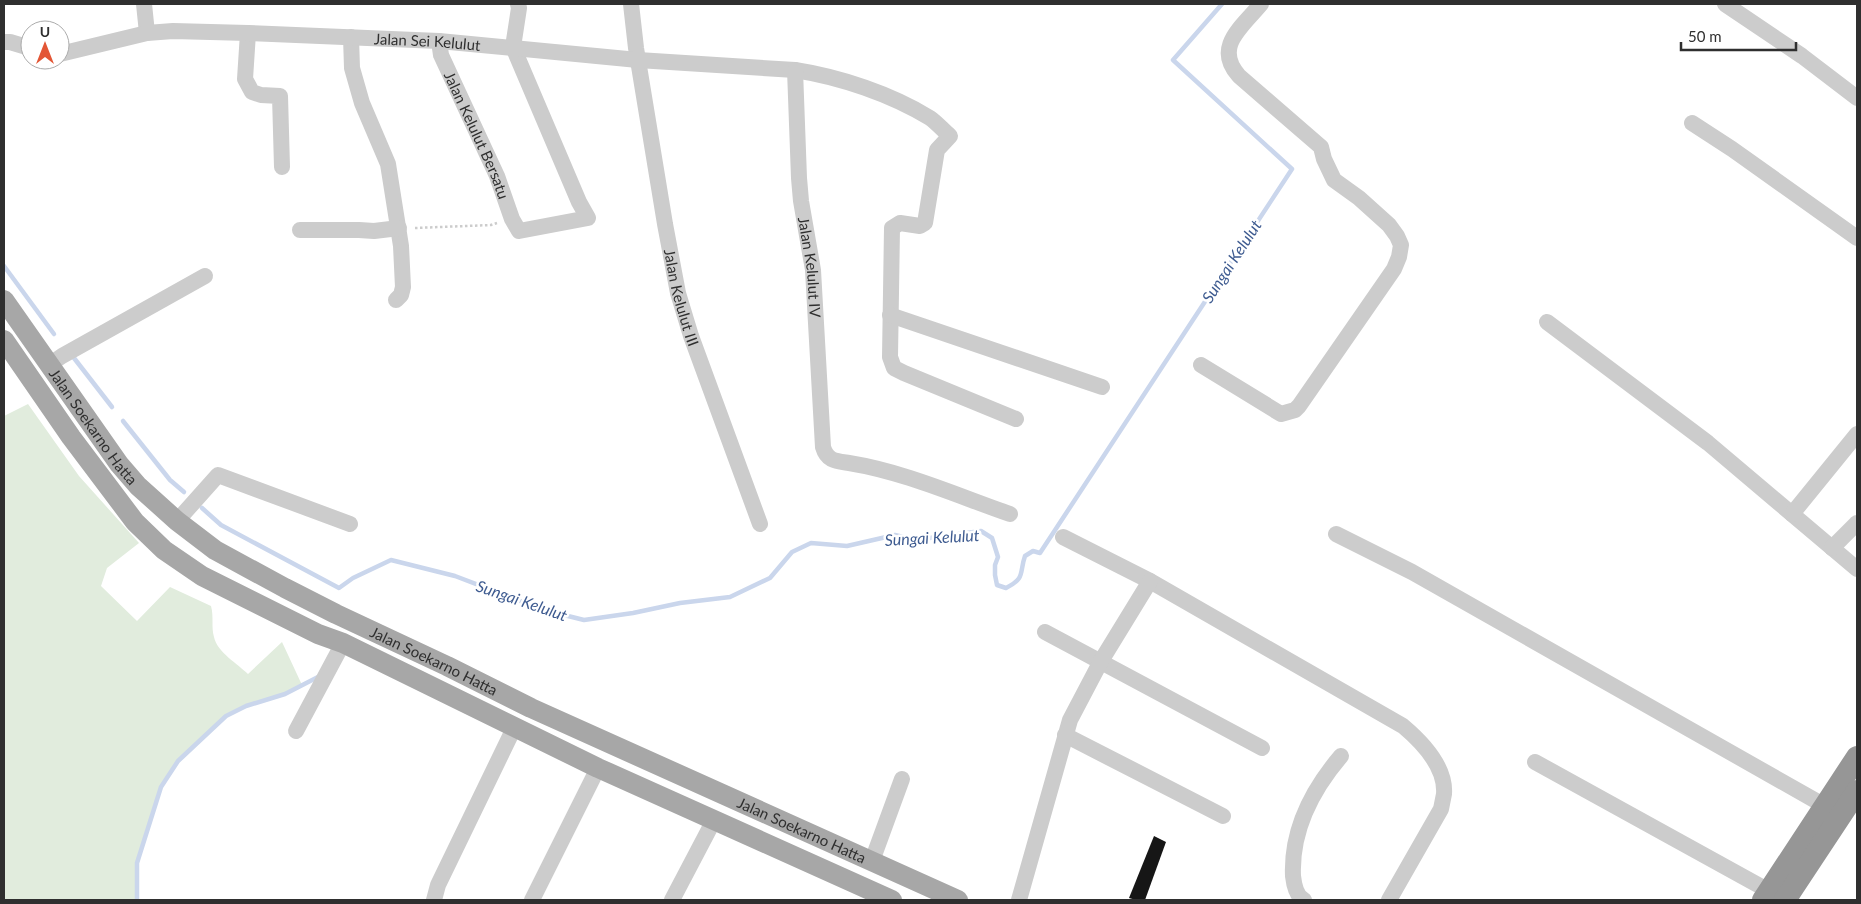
<svg xmlns="http://www.w3.org/2000/svg" width="1861" height="904" font-family="Lato,sans-serif">
<style>
.green{fill:#e1ecdd}
.lines{fill:none;stroke-linecap:round;stroke-linejoin:round}
.stream{stroke:#cad6ec;stroke-width:4.5}
.building{fill:#161616}
.path{stroke:#ccc;stroke-width:2.5;stroke-dasharray:2.5 2.5;stroke-linecap:butt}
.minor{stroke:#ccc;stroke-width:16}
.major{stroke:#a7a7a7;stroke-width:20}
.highway{stroke:#969696;stroke-width:22}
.labels{text-anchor:middle;dominant-baseline:central;stroke-width:5;stroke-linejoin:round;paint-order:stroke}
.street-label{font-size:15px;fill:#2f2f2f;stroke:#fff}
.water-label{font-size:16px;font-style:italic;fill:#3e5b90;stroke:#fff}
</style>
<rect width="100%" height="100%" fill="#fff"/>
<path class="green" d="M28 404 79 476 139 543 107 568 101 586 137 621 170 587 211 606C214 617 211 627 214 637 217 652 238 664 248 674L282 642 302 685 287 692 246 706 226 716 178 761 161 787 137 863V900H4V416Z"/>
<g class="lines">
<g class="stream">
<path d="M4 266 54 334"/>
<path d="M74 358 112 407"/>
<path d="M123 421 170 480 184 492"/>
<path d="M202 508 221 525 339 588 353 578 391 560 455 576 544 610 584 620 633 613 680 603 730 597 770 578 792 552 811 543 847 546 895 535 915 540 981 531 992 538 998 557 995 565V575L997 585 1006 588C1026 578 1019 573 1025 556L1033 551 1040 553 1292 169 1173 60 1222 4"/>
<path d="M137 900V863L161 787 178 761 226 716 246 706 285 694 318 677"/>
</g>
</g>
<path class="building" d="M1154 836 1166 842 1145 900H1136L1129 898Z"/>
<g class="lines">
<path class="path" d="M415 228 491 225 497 223"/>
<g class="minor">
<path d="M144 4 147 33"/>
<path id="s1" d="M631 4 636 48 665 224 678 293 691 336 760 524"/>
<path d="M1725 4 1802 56 1857 98"/>
<path d="M248 33 245 79 252 92 261 95 280 96 282 167"/>
<path d="M351 37 352 68 362 103 388 164 401 246 403 287 401 295 396 300"/>
<path id="s2" d="M439 41 441 55 497 176 512 219 519 231 588 218 579 202 513 47 519 8 518 4"/>
<path d="M4 42H10L30 48"/>
<path id="s3" d="M60 54 147 33 173 31 248 33 439 41 638 60 795 70C840 77 891 94 930 118 937 123 943 130 950 136L937 150 925 223 920 226 900 223 892 228 890 357 894 368 904 373 1016 419"/>
<path id="s4" d="M795 70 799 178 801 201 813 270 823 447C827 461 836 461 849 463 905 472 958 496 1010 514"/>
<path d="M1692 123 1732 149 1857 238"/>
<path d="M300 230H359L374 231 399 228"/>
<path d="M890 315 1102 387"/>
<path d="M1547 322 1708 443 1857 569"/>
<path d="M49 365 62 356 205 276"/>
<path d="M1201 365 1281 414 1295 410 1299 406 1394 269 1399 257 1401 245 1397 236 1389 225 1359 198 1334 180 1324 159 1321 147 1239 76C1213 47 1242 27 1261 4"/>
<path d="M1792 514 1857 434"/>
<path d="M177 521 218 475 350 524"/>
<path d="M1336 534 1412 572 1825 806"/>
<path d="M1063 537 1150 581 1403 726C1422 742 1446 767 1444 794 1443 799 1442 804 1441 809L1389 900"/>
<path d="M1832 548 1857 523"/>
<path d="M1045 632 1262 748"/>
<path d="M296 731 343 643"/>
<path d="M1065 735 1223 816"/>
<path d="M1535 762 1769 891"/>
<path d="M872 861 902 779"/>
<path d="M434 900 438 885 515 726"/>
<path d="M532 900 598 768"/>
<path d="M672 900 714 820"/>
<path d="M1019 900 1070 720 1101 661 1150 581"/>
<path d="M1304 900C1296 896 1294 885 1293 876 1291 830 1312 790 1341 756"/>
</g>
<g class="major">
<path id="s5" d="M4 300 119 464 138 486 177 521 215 550 285 588 336 614 447 666 531 708 958 900"/>
<path d="M4 340 71 437 135 522 164 550 202 576 318 634 343 643 598 768 892 900"/>
</g>
<g class="highway">
<path d="M1763 900 1857 757"/>
<path d="M1785 900 1857 791"/>
</g>
</g>
<g class="labels">
<g class="street-label">
<text stroke="none"><textPath href="#s3" startOffset="370">Jalan Sei Kelulut</textPath></text>
<text stroke="none"><textPath href="#s2" startOffset="102">Jalan Kelulut Bersatu</textPath></text>
<text stroke="none"><textPath href="#s4" startOffset="198">Jalan Kelulut IV</textPath></text>
<text stroke="none"><textPath href="#s1" startOffset="298">Jalan Kelulut III</textPath></text>
<text stroke="none"><textPath href="#s5" startOffset="155">Jalan Soekarno Hatta</textPath></text>
<text stroke="none"><textPath href="#s5" startOffset="575">Jalan Soekarno Hatta</textPath></text>
<text stroke="none"><textPath href="#s5" startOffset="980">Jalan Soekarno Hatta</textPath></text>
</g>
<g class="water-label">
<text transform="translate(1231 261) rotate(-57)">Sungai Kelulut</text>
<text transform="translate(932 537) rotate(-3)">Sungai Kelulut</text>
<text transform="translate(522 600) rotate(19)">Sungai Kelulut</text>
</g>
</g>
<rect width="1861" height="904" fill="none" stroke="#2f2f2f" stroke-width="10"/>
<g transform="translate(45 45)"><circle r="24" fill="#ffffff" stroke="#acacac"/>
<path d="M0-4L9 19L0 12L-9 19Z" fill="#e35635"/>
<text y="-8" font-size="14" font-weight="bold" text-anchor="middle" fill="#2f2f2f">U</text>
</g>
<path d="M1681 42v8h115v-8" fill="none" stroke="#2f2f2f" stroke-width="2.5"/>
<text x="1688" y="42" font-size="15" fill="#2f2f2f" stroke="#ffffff" stroke-width="4" paint-order="stroke">50 m</text>
</svg>
